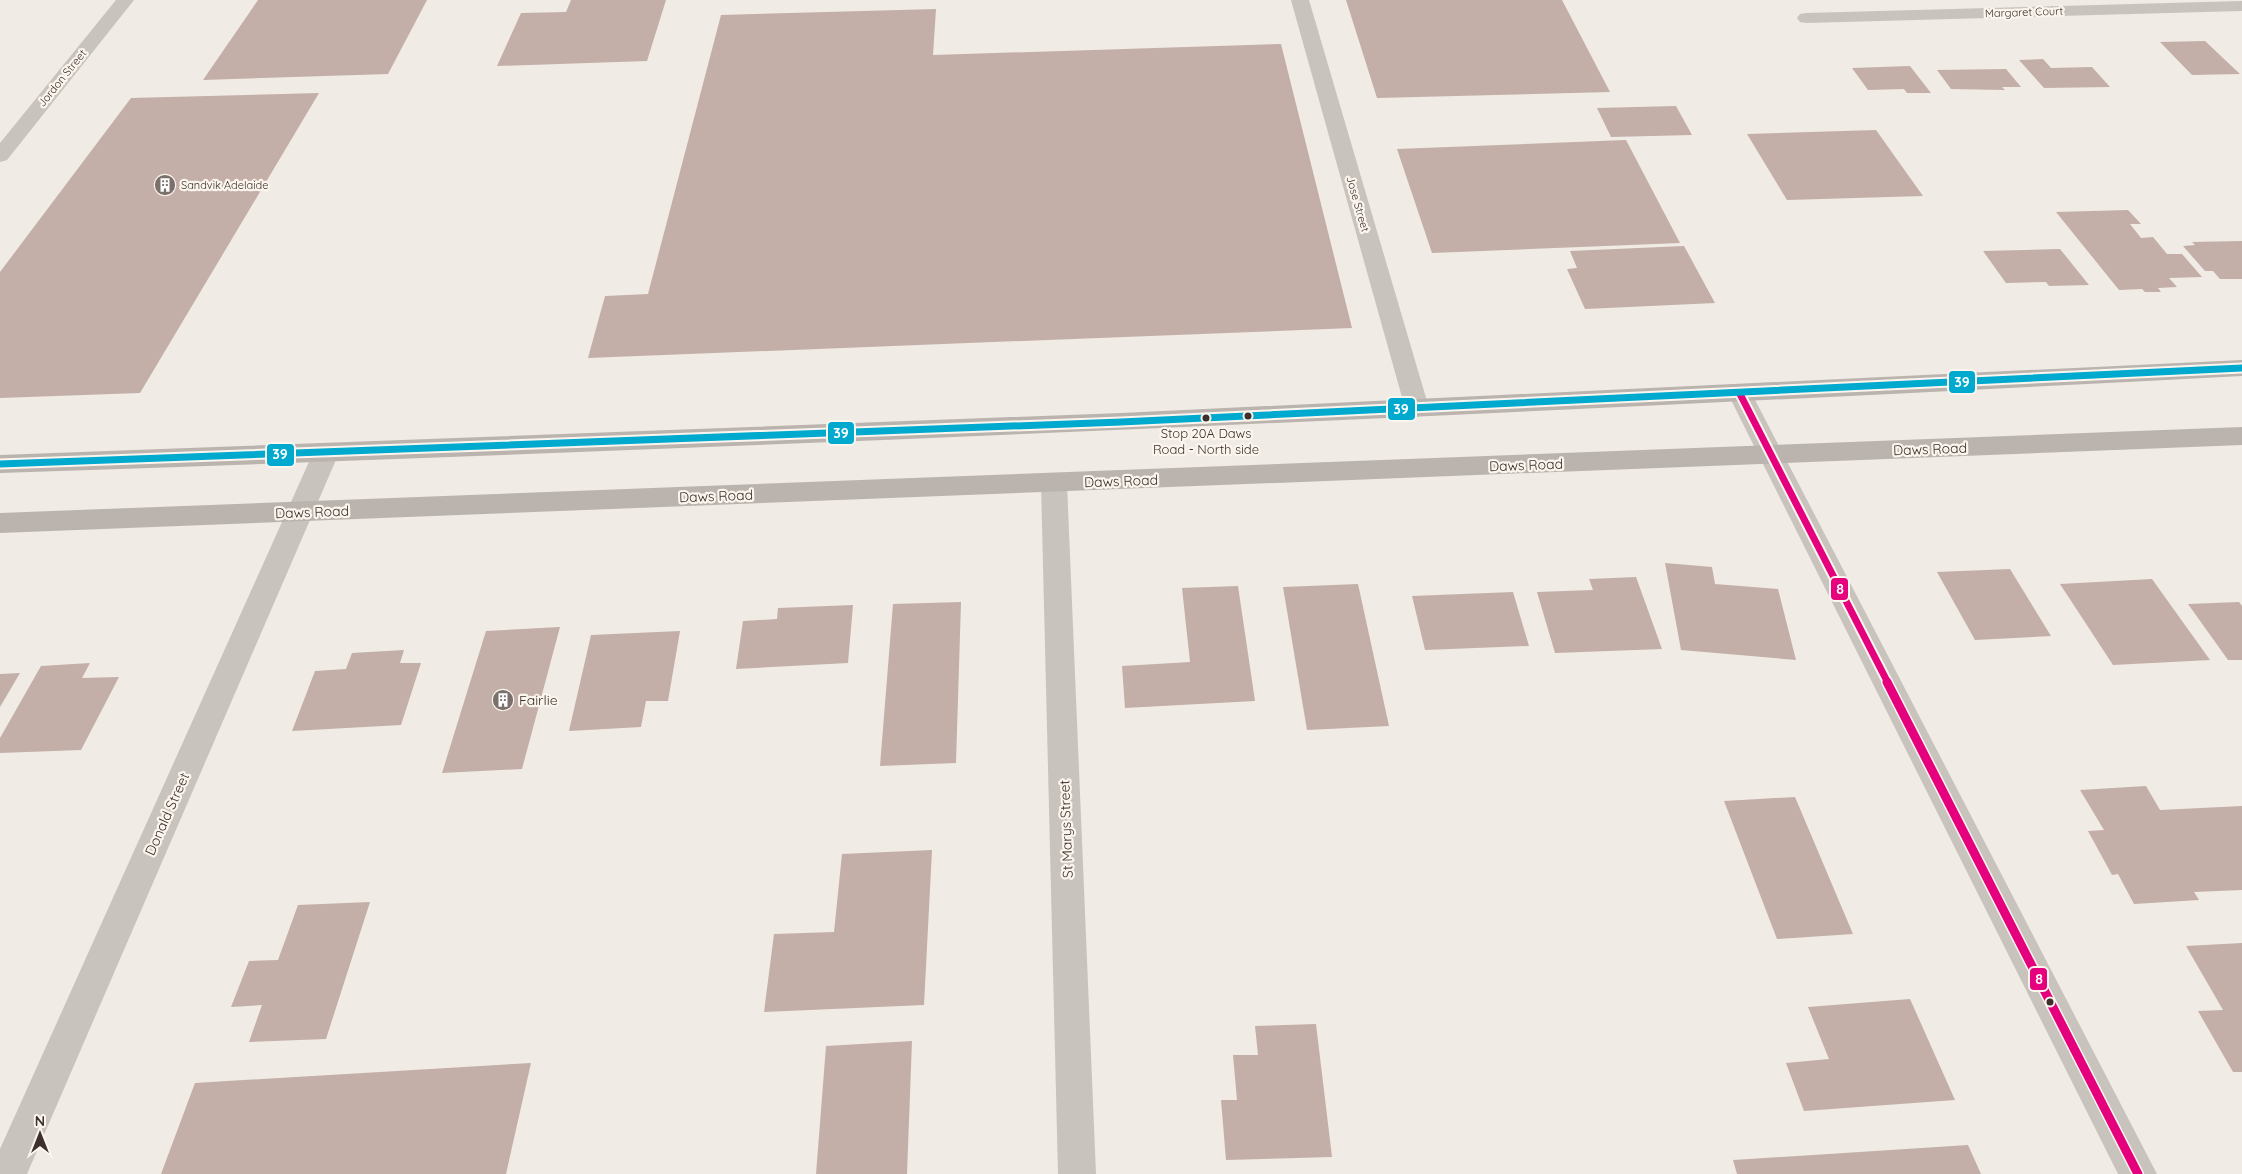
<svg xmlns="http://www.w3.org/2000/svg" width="2242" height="1174" font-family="Quicksand,sans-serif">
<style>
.building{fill:#c3afa7}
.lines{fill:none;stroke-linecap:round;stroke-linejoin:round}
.minor{fill:#c9c3be;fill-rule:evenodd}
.tertiary{fill:#c9c3be;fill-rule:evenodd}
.secondary{fill:#bab3ae;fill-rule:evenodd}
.bus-1-far1-casing{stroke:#fbf5ee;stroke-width:11}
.bus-1-casing{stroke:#fbf5ee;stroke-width:12}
.bus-2-casing{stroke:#fbf5ee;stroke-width:11}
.bus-1-far1{stroke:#e5007d;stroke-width:7}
.bus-1{stroke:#e5007d;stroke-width:9}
.bus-2{stroke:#00a9ce;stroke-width:7}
.bus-dot{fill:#3b302b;stroke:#fbf5ee;stroke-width:2}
.labels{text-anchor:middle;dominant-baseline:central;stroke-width:4.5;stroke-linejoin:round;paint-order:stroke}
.far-street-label{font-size:11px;fill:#3b302b;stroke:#fbf5ee}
.far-poi-label{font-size:11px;fill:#3b302b;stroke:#fbf5ee;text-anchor:start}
.bus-label{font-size:13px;fill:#3b302b;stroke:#fbf5ee}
.street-label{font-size:14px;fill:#3b302b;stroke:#fbf5ee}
.poi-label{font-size:14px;fill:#3b302b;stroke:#fbf5ee;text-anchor:start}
.line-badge{stroke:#fbf5ee;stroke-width:2}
.badge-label{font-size:14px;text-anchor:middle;font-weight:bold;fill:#fff}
</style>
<rect width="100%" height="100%" fill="#f0ebe5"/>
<g class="building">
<path d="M258 0H427L388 74 203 80Z"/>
<path d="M571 0H666L647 61 497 66 521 13 566 12Z"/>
<path d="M1346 0H1562L1610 92 1377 98Z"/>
<path d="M936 9 933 55 1281 44 1352 328 588 358 605 296 648 294 721 15Z"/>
<path d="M2205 41 2240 74 2192 75 2160 42Z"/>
<path d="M2043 59 2051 68 2092 67 2110 87 2044 88 2019 60Z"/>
<path d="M1910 66 1931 93H1907L1904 89 1868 90 1852 68Z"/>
<path d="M2006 69 2021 87H2002L2005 90 1951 89 1937 70Z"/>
<path d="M319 93 140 393 0 398V272L131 98Z"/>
<path d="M1676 106 1692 135 1611 137 1597 108Z"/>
<path d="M1876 130 1923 196 1787 200 1747 134Z"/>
<path d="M1626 140 1680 243 1432 253 1397 149Z"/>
<path d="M2128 210 2141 224H2130L2141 238 2153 237 2167 254H2182L2202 277 2169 278 2177 287 2158 288 2161 292H2145L2142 289 2119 290 2056 212Z"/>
<path d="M2242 241V279H2220L2213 271H2205L2183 246 2195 245 2192 242Z"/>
<path d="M1684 246 1715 303 1585 309 1567 269 1577 268 1570 251Z"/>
<path d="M2060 249 2089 285 2049 286 2046 282 2006 283 1983 251Z"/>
<path d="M1665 563 1712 567 1715 584 1778 589 1796 660 1681 650Z"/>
<path d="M2010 569 2051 636 1975 640 1937 572Z"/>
<path d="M1636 577 1662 649 1555 653 1537 592 1593 590 1589 579Z"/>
<path d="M2152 579 2210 660 2113 665 2060 584Z"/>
<path d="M1358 584 1389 726 1307 730 1283 587Z"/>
<path d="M1238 586 1255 701 1125 708 1122 666 1190 662 1182 588Z"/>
<path d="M1513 592 1529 646 1425 650 1412 596Z"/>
<path d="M961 602 956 763 880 766 893 604Z"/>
<path d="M2239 602 2242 606V660H2228L2188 604Z"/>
<path d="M853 605 848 663 736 669 743 621 777 619 778 608Z"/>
<path d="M560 627 522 769 442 773 486 631Z"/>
<path d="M680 631 668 701H646L641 727 569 731 591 635Z"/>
<path d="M404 650 400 663H421L401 725 292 731 315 671 346 669 352 653Z"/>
<path d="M90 663 82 678 119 677 81 750 0 753V738L41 666Z"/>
<path d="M20 673 0 707V674Z"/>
<path d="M2146 786 2160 810 2242 806V890L2194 892 2199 900 2134 904 2118 874 2112 875 2088 831 2104 830 2080 790Z"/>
<path d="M1795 797 1853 934 1777 939 1724 801Z"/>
<path d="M932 850 924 1005 764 1012 774 934 834 932 842 854Z"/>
<path d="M370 902 326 1039 249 1042 262 1005 231 1007 249 961 278 960 298 905Z"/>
<path d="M2242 943V1072H2233L2198 1011 2223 1010 2186 946Z"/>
<path d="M1910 999 1955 1100 1804 1111 1786 1063 1829 1059 1808 1007Z"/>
<path d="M1316 1024 1332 1157 1226 1160 1221 1100H1237L1233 1055H1258L1255 1026Z"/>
<path d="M912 1041 907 1174H816L826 1046Z"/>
<path d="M531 1063 506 1174H161L195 1083Z"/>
<path d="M1968 1145 1981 1174H1737L1733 1160Z"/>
</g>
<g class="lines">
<g class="minor">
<path d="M116 0H134L7 160 0 162V143Z"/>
<path d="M1291 0H1309L1429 408 1426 414 1417 417 1408 414 1405 408Z"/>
<path d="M2242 1V11L1806 23 1800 22 1797 18 1800 14 1806 13Z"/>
<path d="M326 444 335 446 339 453 27 1174H0V1149L313 453 317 446Z"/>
<path d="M1054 474 1063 477 1067 484 1096 1174H1058L1041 484 1045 477Z"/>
</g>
<path class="tertiary" d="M1740 385 1749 388 1752 394 2157 1174H2118L1728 394 1731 388Z"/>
<g class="secondary">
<path d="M2242 360V376C1495 415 748 448 0 473V455L1121 413Z"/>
<path d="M2242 427V445L0 533V513Z"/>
</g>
<g class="bus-1-far1-casing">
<path id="bus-1-far1" d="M1740 394 1888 683"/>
</g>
<g class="bus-1-casing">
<path id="bus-1" d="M1887 682 2138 1174"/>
</g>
<g class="bus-2-casing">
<path id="bus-2" d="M0 464 1121 422 2242 368"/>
</g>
<use href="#bus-1-far1" class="bus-1-far1"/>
<use href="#bus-1" class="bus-1"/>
<use href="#bus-2" class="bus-2"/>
</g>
<defs>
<g id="building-disc" transform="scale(1.125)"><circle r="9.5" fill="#7a716c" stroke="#fbf5ee"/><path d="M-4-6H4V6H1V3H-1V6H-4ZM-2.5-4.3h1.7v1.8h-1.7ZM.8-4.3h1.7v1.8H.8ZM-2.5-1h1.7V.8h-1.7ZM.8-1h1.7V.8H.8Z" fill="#fff"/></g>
</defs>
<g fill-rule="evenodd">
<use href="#building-disc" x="165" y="185"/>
<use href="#building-disc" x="503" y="700"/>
</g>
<g class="bus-dot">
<circle cx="1248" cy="416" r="4.5"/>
<circle cx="1206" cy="418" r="4.5"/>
<circle cx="2050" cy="1002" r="4.5"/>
</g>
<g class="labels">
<g class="far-street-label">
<text transform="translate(2024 12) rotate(-2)">Margaret Court</text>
<text transform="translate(62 78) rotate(-51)">Jordon Street</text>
<text transform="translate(1358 204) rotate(74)">Jose Street</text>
</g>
<g class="far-poi-label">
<text x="181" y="185">Sandvik Adelaide</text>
</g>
<g class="bus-label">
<text x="1206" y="433">Stop 20A Daws<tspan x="1206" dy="16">Road - North side</tspan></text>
</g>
<g class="street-label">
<text transform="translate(1930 449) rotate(-2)">Daws Road</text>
<text transform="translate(1526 465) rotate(-2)">Daws Road</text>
<text transform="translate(1121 481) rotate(-2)">Daws Road</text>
<text transform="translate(716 496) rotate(-2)">Daws Road</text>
<text transform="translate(312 512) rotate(-2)">Daws Road</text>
<text transform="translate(167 814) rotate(-66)">Donald Street</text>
<text transform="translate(1066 829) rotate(-92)">St Marys Street</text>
</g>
<g class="poi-label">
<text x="519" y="700">Fairlie</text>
</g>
</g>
<g class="line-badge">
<rect x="1948" y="370" width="28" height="24" rx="5" fill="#00a9ce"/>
<rect x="1387" y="397" width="29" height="24" rx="5" fill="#00a9ce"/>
<rect x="827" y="421" width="28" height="24" rx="5" fill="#00a9ce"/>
<rect x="266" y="443" width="29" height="24" rx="5" fill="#00a9ce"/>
<rect x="1830" y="577" width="19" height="24" rx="5" fill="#e5007d"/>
<rect x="2029" y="967" width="19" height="24" rx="5" fill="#e5007d"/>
</g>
<g class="badge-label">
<text x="1962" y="387">39</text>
<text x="1401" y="414">39</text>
<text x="841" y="438">39</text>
<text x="280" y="459">39</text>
<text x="1840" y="594">8</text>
<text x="2039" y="984">8</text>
</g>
<g transform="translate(40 1134)" stroke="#fbf5ee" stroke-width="4" paint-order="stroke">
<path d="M0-4L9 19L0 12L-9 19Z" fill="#3b302b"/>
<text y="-8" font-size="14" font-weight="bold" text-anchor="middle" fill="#3b302b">N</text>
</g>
</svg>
